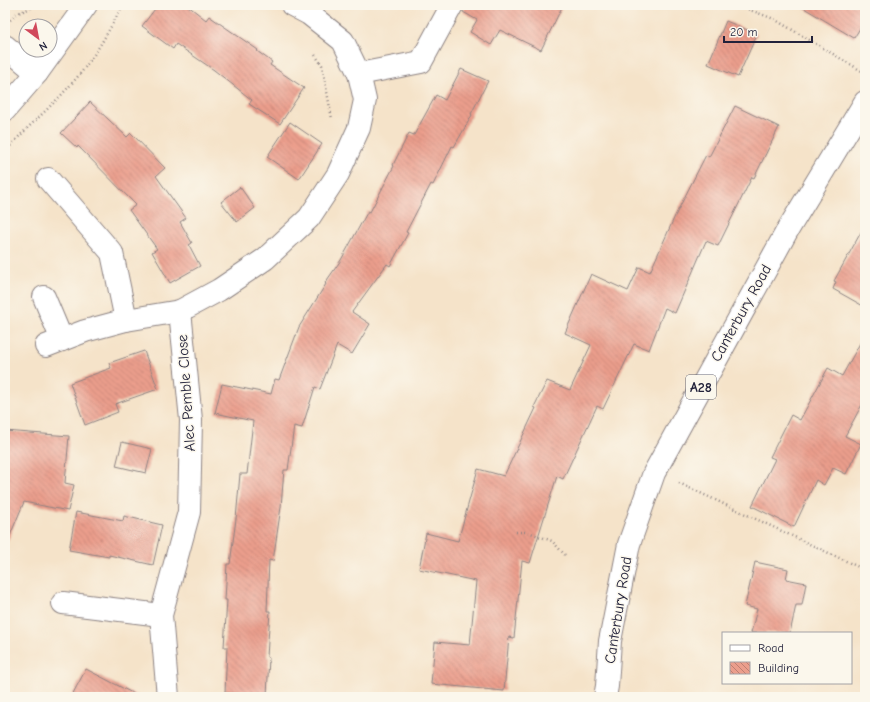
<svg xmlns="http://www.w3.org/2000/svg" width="870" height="702" font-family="'Comic Neue',sans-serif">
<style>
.building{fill:url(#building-back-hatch)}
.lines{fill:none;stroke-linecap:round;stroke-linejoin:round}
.street-casing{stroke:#8c8282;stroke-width:24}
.highway-casing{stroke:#8c8282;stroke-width:24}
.path{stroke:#8c8282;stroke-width:2.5;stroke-dasharray:1 3;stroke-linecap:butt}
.street{stroke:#fff;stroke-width:22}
.highway{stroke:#fff;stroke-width:22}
.labels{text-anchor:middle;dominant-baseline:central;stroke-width:3;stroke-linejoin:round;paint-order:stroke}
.shield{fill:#fbf7ec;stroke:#636270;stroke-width:1}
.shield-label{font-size:14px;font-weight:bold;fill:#22223b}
.street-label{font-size:15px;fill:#22223b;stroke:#fbf7ec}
</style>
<defs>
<pattern id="building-back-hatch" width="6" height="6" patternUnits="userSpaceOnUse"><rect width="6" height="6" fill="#eb9e8c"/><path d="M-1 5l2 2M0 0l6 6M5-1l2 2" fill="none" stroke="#be8074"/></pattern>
</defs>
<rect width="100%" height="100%" fill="#fbf7ec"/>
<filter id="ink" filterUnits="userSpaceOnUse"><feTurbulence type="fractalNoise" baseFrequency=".025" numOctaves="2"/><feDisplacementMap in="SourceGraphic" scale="8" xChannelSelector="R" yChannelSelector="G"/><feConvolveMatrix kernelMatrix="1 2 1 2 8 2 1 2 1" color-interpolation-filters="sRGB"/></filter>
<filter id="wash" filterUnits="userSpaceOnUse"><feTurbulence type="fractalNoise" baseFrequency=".012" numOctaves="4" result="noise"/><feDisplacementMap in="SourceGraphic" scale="16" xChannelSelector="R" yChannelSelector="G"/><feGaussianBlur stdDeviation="0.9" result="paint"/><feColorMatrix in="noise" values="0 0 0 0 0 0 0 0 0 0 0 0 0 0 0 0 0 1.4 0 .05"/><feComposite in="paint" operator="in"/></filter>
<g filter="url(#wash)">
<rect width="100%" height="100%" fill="#f5e3c9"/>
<g id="blocks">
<g class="building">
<path d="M158 5H187L206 20 209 16 258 50 257 51 272 62 270 65 304 88 280 124 249 104 252 100 214 70 176 44 173 49 142 26Z"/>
<path d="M464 5H563L541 50 500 30 491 45 470 32 477 20 463 12Z"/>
<path d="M799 5H865V20L854 38Z"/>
<path d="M726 21 757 34 738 77 708 64Z"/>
<path d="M461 69 488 81 471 114 472 115 454 147 452 146 433 185 431 184 406 232 408 233 390 266 387 264 352 312 370 324 352 354 337 345 320 389 315 387 302 428 294 426 288 470H284L281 507 273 561 269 560 267 611H270L267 657 269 658 267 695 225 693 227 647H224L227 600H225L227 564H230L236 519 240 474H247L253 421 215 413 222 384 271 394 275 379 279 380 299 327 326 284 325 283 341 260 368 211 370 212 394 166 393 165 409 133 414 135 436 95 445 100Z"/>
<path d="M90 102 127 137 131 133 165 168 156 176 186 218 180 222 192 243 189 245 200 266 170 283 152 252 157 249 129 210 136 205 78 146 77 148 61 133Z"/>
<path d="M735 106 779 127 754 178 752 177 718 246 706 241 675 313 665 308 649 350 634 344 603 409 597 406 563 479 557 476 530 563 522 561 514 638 509 637 504 691 431 684 435 642 470 645 476 581 419 569 426 533 458 541 478 469 504 476 536 408 534 407 547 381 570 390 591 345 565 333 591 274 628 291 639 267 650 272 675 216 706 155 709 157Z"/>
<path d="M290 122 322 144 299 179 267 157Z"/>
<path d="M240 187 255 208 237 222 221 202Z"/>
<path d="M865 225V307L833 289 836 282 834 281Z"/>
<path d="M865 334V399L845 436 861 444 846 474 833 468 824 485 816 480 794 527 752 506 775 459 770 457 791 415 800 420 828 368 842 376Z"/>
<path d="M144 351 158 389 115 404 118 412 85 425 70 383 111 368 109 363Z"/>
<path d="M5 431 69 436 65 483 74 485 68 511 24 502 6 545H5Z"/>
<path d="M122 442 152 449 146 473 116 466Z"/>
<path d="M76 512 123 521 124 516 162 525 153 565 109 555V557L69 550Z"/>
<path d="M755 562 788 569 786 579 806 583 802 605H796L790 633H751L757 609 745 606Z"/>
<path d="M86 669 140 697H71Z"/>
</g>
</g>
</g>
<g filter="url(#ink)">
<use href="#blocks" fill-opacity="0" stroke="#8c8282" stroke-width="1"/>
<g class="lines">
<g class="street-casing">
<g id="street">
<path d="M5 46 37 73"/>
<path d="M359 74 421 62 452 5"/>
<path d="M5 110 37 73 86 5"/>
<path d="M48 179 112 253 126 320"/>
<path d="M44 297 62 340"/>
<path d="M46 346 85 331 126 320 180 311"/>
<path d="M63 603 161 615"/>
<path d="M168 697 161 615 189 512 190 468 191 420 180 311 219 290 265 259 309 218 338 174 359 128 365 100 359 74 343 41 309 14 292 5"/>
</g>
</g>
<g class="highway-casing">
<path id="highway" d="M605 697 607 686 610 641 629 544 654 473 787 231 865 102"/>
</g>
<g class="path">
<path d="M737 5 774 19 865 73"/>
<path d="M10 20 16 14 38 5"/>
<path d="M315 55 322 65 332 119"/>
<path d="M5 152C26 127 52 107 73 82 94 59 108 32 123 5"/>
<path d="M679 483 865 570"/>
<path d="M516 532H528L552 541 565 555"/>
</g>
<use href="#street" class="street"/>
<use href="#highway" class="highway"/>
</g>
</g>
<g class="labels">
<rect class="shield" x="686" y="375" width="30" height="24" rx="3"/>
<g class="shield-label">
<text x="701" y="387">A28</text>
</g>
<g class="street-label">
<text transform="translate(741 313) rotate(-61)">Canterbury Road</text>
<text transform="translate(186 393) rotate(-94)">Alec Pemble Close</text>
<text transform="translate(618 610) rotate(-81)">Canterbury Road</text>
</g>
</g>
<rect width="870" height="702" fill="none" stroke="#fbf7ec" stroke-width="20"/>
<rect x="722" y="632" width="130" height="52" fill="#fbf7ec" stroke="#a4a2a5"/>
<rect x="730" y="645" width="20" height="6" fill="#ffffff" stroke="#a4a2a5"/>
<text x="758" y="652" font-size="12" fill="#22223b">Road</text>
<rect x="730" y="662" width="20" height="12" fill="url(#building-back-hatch)" stroke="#a4a2a5"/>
<text x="758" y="672" font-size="12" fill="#22223b">Building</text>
<g transform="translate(38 38) rotate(148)"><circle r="19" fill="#fbf7ec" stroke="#a4a2a5"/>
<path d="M0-3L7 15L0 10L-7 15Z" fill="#d1495b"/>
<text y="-6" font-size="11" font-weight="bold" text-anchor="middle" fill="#22223b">N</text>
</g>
<path d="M724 36v6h88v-6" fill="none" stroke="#22223b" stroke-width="2"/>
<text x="730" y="36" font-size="12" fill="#22223b" stroke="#fbf7ec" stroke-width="3" paint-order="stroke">20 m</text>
</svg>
